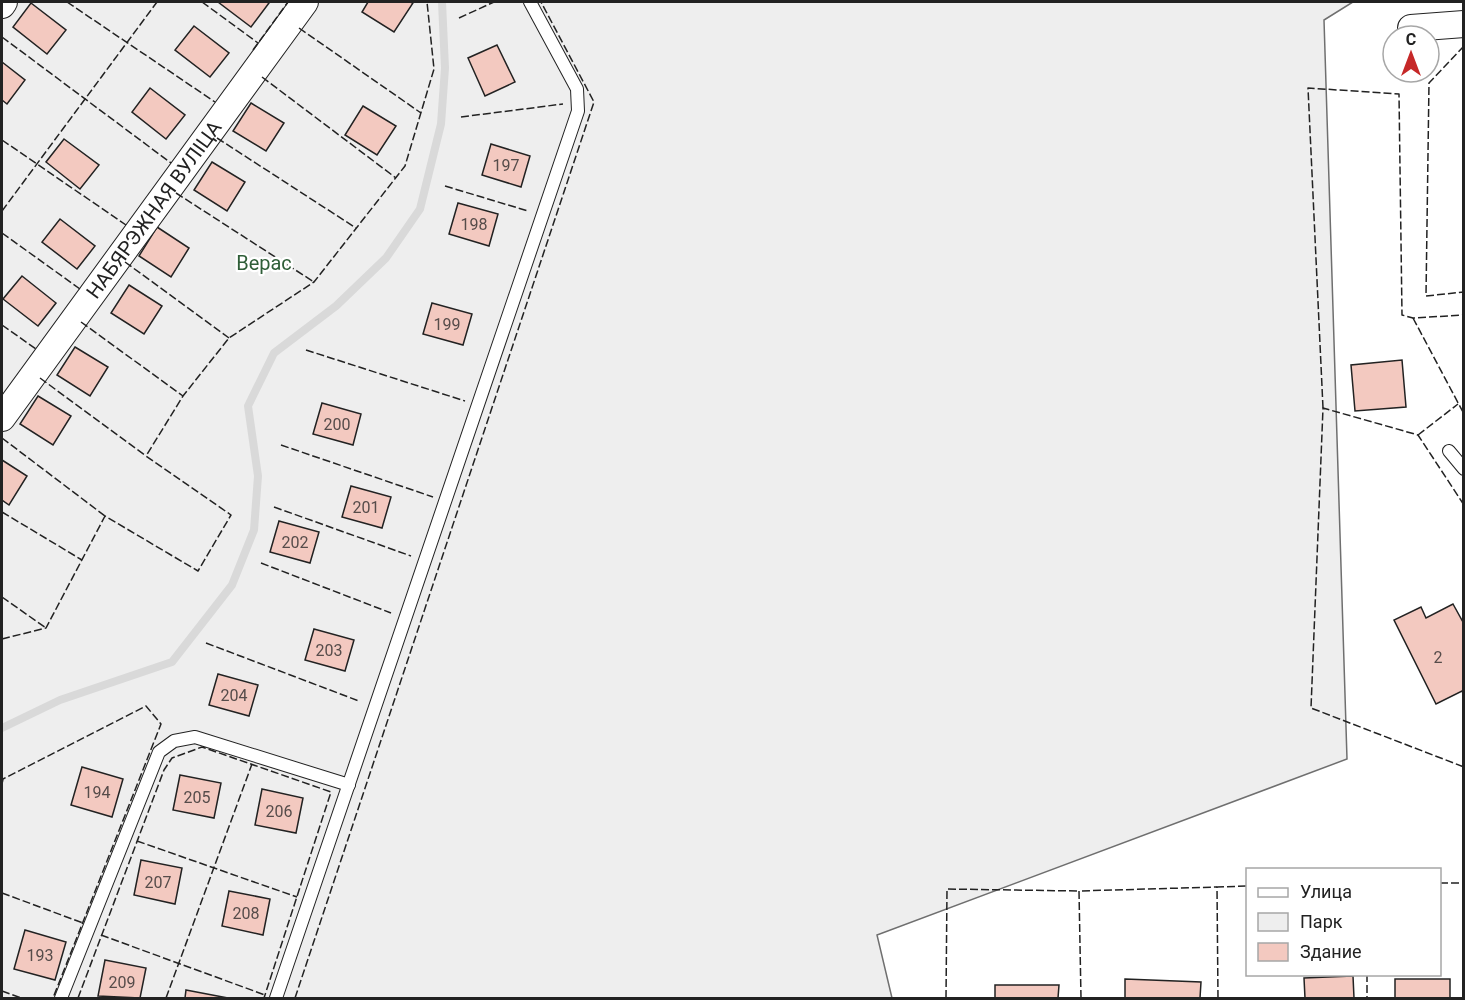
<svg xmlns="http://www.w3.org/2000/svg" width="1465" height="1000" font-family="Roboto,sans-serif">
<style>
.green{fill:#eee;stroke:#6f6f6f;stroke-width:1.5}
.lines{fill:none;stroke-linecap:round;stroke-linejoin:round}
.stream{stroke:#d9d9d9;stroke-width:8}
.building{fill:#f3c9c0;stroke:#222;stroke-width:1.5}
.lane-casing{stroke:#222;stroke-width:14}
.street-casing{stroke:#222;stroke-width:28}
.lane{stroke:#fff;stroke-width:12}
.street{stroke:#fff;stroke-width:26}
.fence{stroke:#222;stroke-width:1.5;stroke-dasharray:8 3;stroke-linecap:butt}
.labels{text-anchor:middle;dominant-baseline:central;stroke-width:4.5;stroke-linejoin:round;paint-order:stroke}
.number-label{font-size:16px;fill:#564c4a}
.street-label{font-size:20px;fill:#222;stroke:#fff}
.park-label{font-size:20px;fill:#2f5e38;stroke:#fff}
</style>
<rect width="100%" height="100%" fill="#fff"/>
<path class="green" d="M2 2H1353L1324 20 1347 759 877 935 892 998H2Z"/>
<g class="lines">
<path class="stream" d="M2 728 60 700 172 662 232 585 254 530 258 476 248 406 274 353 336 306 386 258 420 209 441 124 445 68 442 2"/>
</g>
<g class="building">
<path d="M218 2H267L269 3 251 27Z"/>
<path d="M368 2H410L413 3 394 32 362 12Z"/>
<path d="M31 3 66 30 47 54 13 27Z"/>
<path d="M194 26 229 53 210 77 175 50Z"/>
<path d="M497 45 515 82 485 96 468 58Z"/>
<path d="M2 62 25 80 7 104 2 100Z"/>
<path d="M150 88 185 115 166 139 132 112Z"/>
<path d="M251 103 284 123 266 151 233 131Z"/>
<path d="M363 106 396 126 377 155 345 135Z"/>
<path d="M64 139 99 165 80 189 46 162Z"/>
<path d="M491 144 530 156 521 187 482 175Z"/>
<path d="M212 162 245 182 227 211 194 190Z"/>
<path d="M458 203 498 214 489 246 449 234Z"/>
<path d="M60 219 95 246 77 269 42 242Z"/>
<path d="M157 227 189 248 171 277 139 256Z"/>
<path d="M22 276 56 303 38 326 3 299Z"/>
<path d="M129 285 162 306 144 334 111 313Z"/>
<path d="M432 303 472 314 463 345 423 334Z"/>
<path d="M75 347 108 367 90 396 57 375Z"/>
<path d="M1402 360 1406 407 1355 411 1351 365Z"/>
<path d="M38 396 71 416 53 445 20 424Z"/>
<path d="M322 403 361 414 353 445 313 434Z"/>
<path d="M2 460 27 476 9 505 2 500Z"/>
<path d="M351 486 391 497 382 528 342 517Z"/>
<path d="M279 521 319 532 310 563 270 552Z"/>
<path d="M1453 604 1464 624V695L1462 691 1436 704 1394 620 1421 607 1426 618Z"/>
<path d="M314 629 354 640 345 671 305 660Z"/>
<path d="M218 674 258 685 249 716 209 705Z"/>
<path d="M82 767 123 779 112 817 71 805Z"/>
<path d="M180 775 221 783 214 818 173 810Z"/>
<path d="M262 789 303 798 296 833 255 825Z"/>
<path d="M141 860 182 868 175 904 134 895Z"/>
<path d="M229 891 270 899 263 935 222 926Z"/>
<path d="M25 930 66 942 55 980 14 969Z"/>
<path d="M105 960 146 968 140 998 98 996Z"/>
<path d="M1353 976 1354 998H1305L1304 978Z"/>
<path d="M1125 979 1201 982 1200 998H1125Z"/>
<rect x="1395" y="979" width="55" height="19"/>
<path d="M995 985H1059L1058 998H995Z"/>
<path d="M186 990 228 998H185Z"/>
</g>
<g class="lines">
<g class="lane-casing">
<g id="lane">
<path d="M1449 451 1464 469"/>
<path d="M61 998 159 752 174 741 195 737 349 785"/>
<path d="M276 998 578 111 577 89 530 2"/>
</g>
</g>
<g class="street-casing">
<g id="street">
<path d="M2 5 4 2"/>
<path d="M1411 28 1464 24"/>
<path id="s1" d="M2 418 305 2"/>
</g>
</g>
<use href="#lane" class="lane"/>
<use href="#street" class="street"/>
<g class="fence">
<path d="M67 2 215 102"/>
<path d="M202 2 258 43"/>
<path d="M459 18 494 2"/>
<path d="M299 28 421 113"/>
<path d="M2 37 171 163"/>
<path d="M1464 46 1429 83 1426 296 1464 292"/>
<path d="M253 50 288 2"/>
<path d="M262 77 396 178"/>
<path d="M461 117 563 104"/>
<path d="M217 138 356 228"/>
<path d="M2 140 126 225"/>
<path d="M445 186 528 211"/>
<path d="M176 193 314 282"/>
<path d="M2 211 157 2"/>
<path d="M2 233 80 289"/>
<path d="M125 262 229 338"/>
<path d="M1413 318 1464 414"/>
<path d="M81 322 183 396"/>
<path d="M2 325 36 349"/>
<path d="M306 350 465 401"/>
<path d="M40 378 146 456"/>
<path d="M1323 408 1308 88 1399 94 1402 315 1413 318 1464 315"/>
<path d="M1418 435 1458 404"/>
<path d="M2 438 105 516"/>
<path d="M281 445 433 497"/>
<path d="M1464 505 1418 435 1323 408 1311 708 1464 767"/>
<path d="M274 507 411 556"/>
<path d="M2 512 82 560"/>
<path d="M261 563 391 613"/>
<path d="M2 597 46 628"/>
<path d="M2 639 46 628 105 516 198 571 231 515 146 456 183 396 229 338 314 282 405 166 434 69 427 2"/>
<path d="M206 643 359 701"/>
<path d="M2 784 3 779 146 706 161 724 53 998"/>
<path d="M137 841 297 897"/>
<path d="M1440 883H1464"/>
<path d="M2 893 83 923"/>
<path d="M101 935 265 995"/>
<path d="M1367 974V998"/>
<path d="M2 991 21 998"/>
<path d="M78 998 164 770 172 758 202 747 331 792 264 998"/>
<path d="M166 998 252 764"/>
<path d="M295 998 594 102 541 2"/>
<path d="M946 998 947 889 1079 891"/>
<path d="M1081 998 1079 891 1217 887"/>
<path d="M1218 998 1217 887 1248 886"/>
</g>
</g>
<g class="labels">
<g class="number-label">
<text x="506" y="165">197</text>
<text x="474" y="224">198</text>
<text x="447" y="324">199</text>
<text x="337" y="424">200</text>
<text x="366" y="507">201</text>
<text x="295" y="542">202</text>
<text x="329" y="650">203</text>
<text x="1438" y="657">2</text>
<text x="234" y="695">204</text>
<text x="97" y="792">194</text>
<text x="197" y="797">205</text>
<text x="279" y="811">206</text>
<text x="158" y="882">207</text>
<text x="246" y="913">208</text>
<text x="40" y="955">193</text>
<text x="122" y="982">209</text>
</g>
<g class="street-label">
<text stroke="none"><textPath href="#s1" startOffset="258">НАБЯРЭЖНАЯ ВУЛІЦА</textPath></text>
</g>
<g class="park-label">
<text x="264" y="263">Верас</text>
</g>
</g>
<rect width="1465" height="1000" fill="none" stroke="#222222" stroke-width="6"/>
<rect x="1246" y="868" width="195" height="108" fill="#ffffff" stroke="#a7a7a7" stroke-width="1.5"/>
<rect x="1258" y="888" width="30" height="9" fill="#ffffff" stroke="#a7a7a7" stroke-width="1.5"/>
<text x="1300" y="898" font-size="18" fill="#222222">Улица</text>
<rect x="1258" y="913" width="30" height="18" fill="#eeeeee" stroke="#a7a7a7" stroke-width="1.5"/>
<text x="1300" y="928" font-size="18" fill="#222222">Парк</text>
<rect x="1258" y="943" width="30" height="18" fill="#f3c9c0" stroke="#a7a7a7" stroke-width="1.5"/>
<text x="1300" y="958" font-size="18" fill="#222222">Здание</text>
<g transform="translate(1411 54)"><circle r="28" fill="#ffffff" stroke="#a7a7a7" stroke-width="1.5"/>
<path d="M0-4.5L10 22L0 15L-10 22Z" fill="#c62828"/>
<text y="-9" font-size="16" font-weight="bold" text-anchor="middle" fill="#222222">С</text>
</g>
</svg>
